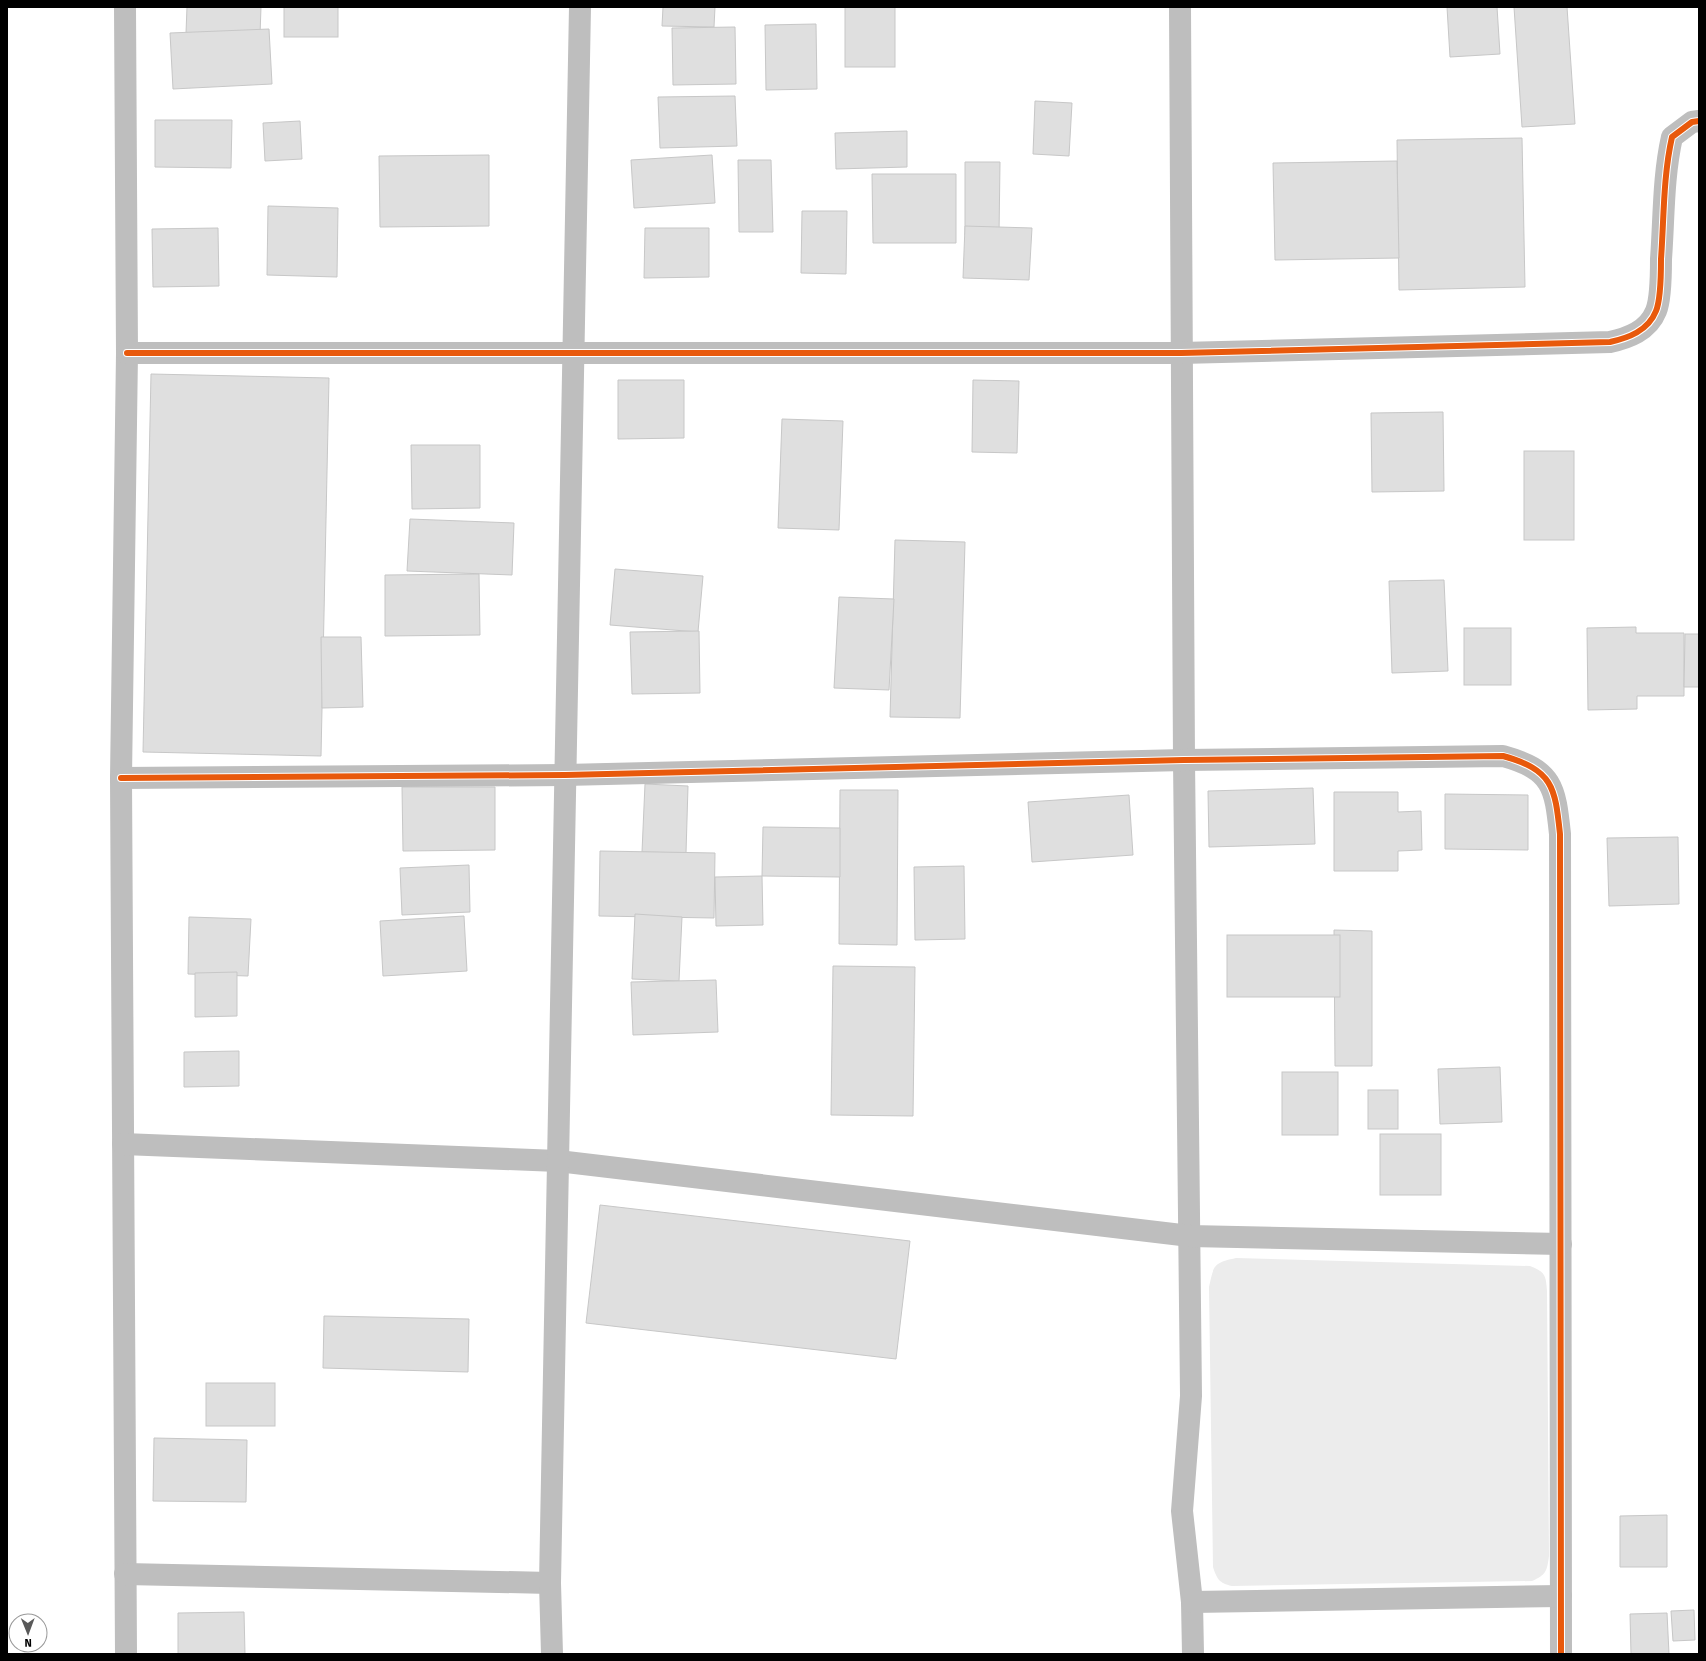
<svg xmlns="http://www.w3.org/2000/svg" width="1706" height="1661" font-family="'Fira Sans',sans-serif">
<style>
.green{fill:#ececec}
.building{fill:#dfdfdf;stroke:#c7c7c7}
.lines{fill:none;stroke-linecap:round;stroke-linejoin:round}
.street{stroke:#bebebe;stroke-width:22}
.cycleway-casing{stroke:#fff;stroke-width:8}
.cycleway{stroke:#e8590c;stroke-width:6}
</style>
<rect width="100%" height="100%" fill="#fff"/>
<path class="green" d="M1236 1258 1530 1266C1545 1272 1546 1275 1547 1291L1549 1556C1547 1571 1546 1575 1532 1581L1232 1586C1219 1583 1217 1579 1213 1567L1209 1287C1214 1265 1213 1263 1236 1258Z"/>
<g class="building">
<path d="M187 7H261L260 35 186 33Z"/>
<rect x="284" y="7" width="54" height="30"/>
<path d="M663 7H715L714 27 662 26Z"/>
<rect x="845" y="7" width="50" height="60"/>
<path d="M1447 7H1497L1500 54 1450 57Z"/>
<path d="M1514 7H1567L1575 124 1522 127Z"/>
<path d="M816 24 817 89 766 90 765 25Z"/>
<path d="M735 27 736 84 673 85 672 28Z"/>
<path d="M269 29 272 84 173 89 170 33Z"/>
<path d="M735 96 737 146 660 148 658 97Z"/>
<path d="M1035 101 1072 103 1069 156 1033 154Z"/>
<path d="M155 120H232L231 168 155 167Z"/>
<path d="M300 121 302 159 265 161 263 123Z"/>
<path d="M907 131V167L836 169 835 133Z"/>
<path d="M1522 138 1525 287 1399 290 1397 140Z"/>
<path d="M489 155V226L380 227 379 156Z"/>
<path d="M712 155 715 203 634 208 631 160Z"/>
<path d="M738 160H771L773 232H739Z"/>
<path d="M1397 161 1399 258 1275 260 1273 163Z"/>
<path d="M965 162H1000L999 235H965Z"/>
<path d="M872 174H956V243H873Z"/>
<path d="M268 206 338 208 337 277 267 275Z"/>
<path d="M802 211H847L846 274 801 273Z"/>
<path d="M965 226 1032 228 1029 280 963 278Z"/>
<path d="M218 228 219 286 153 287 152 229Z"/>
<path d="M645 228H709V277L644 278Z"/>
<path d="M151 374 329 378 321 756 143 752Z"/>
<path d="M618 380H684V438L618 439Z"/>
<path d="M973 380 1019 381 1017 453 972 452Z"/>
<path d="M1443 412 1444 491 1372 492 1371 413Z"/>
<path d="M782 419 843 421 839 530 778 528Z"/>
<path d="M411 445H480V508L412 509Z"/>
<rect x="1524" y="451" width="50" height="89"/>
<path d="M410 519 514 523 512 575 407 571Z"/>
<path d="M895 540 965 542 960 718 890 717Z"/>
<path d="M615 569 703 576 698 632 610 625Z"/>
<path d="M479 574 480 635 385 636V575Z"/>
<path d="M1444 580 1448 671 1392 673 1389 581Z"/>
<path d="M839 597 894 599 889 690 834 688Z"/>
<path d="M1636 627V633H1684V696H1637V709L1588 710 1587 628Z"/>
<rect x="1464" y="628" width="47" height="57"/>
<path d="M699 631 700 693 632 694 630 632Z"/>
<path d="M1685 634H1699V687H1684Z"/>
<path d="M321 637H361L363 707 322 708Z"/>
<path d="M645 784 688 786 686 853 642 852Z"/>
<path d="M402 787H495V850L403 851Z"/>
<path d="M1313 788 1315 844 1209 847 1208 791Z"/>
<path d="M840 790H898L897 945 839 944Z"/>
<path d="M1334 792H1398V812L1421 811 1422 850 1398 851V871H1334Z"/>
<path d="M1445 794 1528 795V850L1445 849Z"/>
<path d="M1129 795 1133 855 1032 862 1028 802Z"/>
<path d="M763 827 840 828V877L762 876Z"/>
<path d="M1678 837 1679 904 1609 906 1607 838Z"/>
<path d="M600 851 715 853 714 918 599 916Z"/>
<path d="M469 865 470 912 402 915 400 868Z"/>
<path d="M964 866 965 939 915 940 914 867Z"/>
<path d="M762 876 763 925 716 926 715 877Z"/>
<path d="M635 914 682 917 679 981 632 979Z"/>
<path d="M464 916 467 971 383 976 380 921Z"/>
<path d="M189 917 251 919 248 976 188 974Z"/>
<path d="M1334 930 1372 931V1066H1335Z"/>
<rect x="1227" y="935" width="113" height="62"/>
<path d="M833 966 915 967 913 1116 831 1115Z"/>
<path d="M237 972V1016L195 1017V973Z"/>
<path d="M716 980 718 1032 633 1035 631 982Z"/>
<path d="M239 1051V1086L184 1087V1052Z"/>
<path d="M1500 1067 1502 1122 1440 1124 1438 1069Z"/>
<rect x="1282" y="1072" width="56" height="63"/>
<rect x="1368" y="1090" width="30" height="39"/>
<rect x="1380" y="1134" width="61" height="61"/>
<path d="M600 1205 910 1241 896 1359 586 1323Z"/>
<path d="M324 1316 469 1319 468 1372 323 1368Z"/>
<rect x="206" y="1383" width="69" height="43"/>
<path d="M154 1438 247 1440 246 1502 153 1501Z"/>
<path d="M1667 1515V1567H1620V1516Z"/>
<path d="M1694 1610 1695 1640 1673 1641 1671 1611Z"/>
<path d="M244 1612 245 1654H178V1613Z"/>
<path d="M1667 1613 1669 1654H1631L1630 1614Z"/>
</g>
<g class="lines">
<g class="street">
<path d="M125 7 127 353 121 778 126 1654"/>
<path d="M1180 7 1184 760 1191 1396 1182 1511 1192 1602 1193 1654"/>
<path d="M127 353H1181L1610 342C1628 338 1648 331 1656 311 1661 299 1661 273 1661 259 1664 219 1663 177 1672 137L1692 122 1699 121"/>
<path d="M121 778 565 775 1184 760 1503 756C1553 770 1555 787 1560 834L1561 1654"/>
<path d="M123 1144 558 1161 1190 1236 1561 1244"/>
<path d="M125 1574 550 1583"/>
<path d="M1192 1602 1561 1596"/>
<path d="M552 1654 550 1583 580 7"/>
</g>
<g class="cycleway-casing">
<g id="cycleway">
<path d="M127 353H1181L1610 342C1628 338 1648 331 1656 311 1661 299 1661 273 1661 259 1664 219 1663 177 1672 137L1692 122 1699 121"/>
<path d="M121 778 565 775 1184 760 1503 756C1553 770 1555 787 1560 834L1561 1654"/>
</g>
</g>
<use href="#cycleway" class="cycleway"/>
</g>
<rect width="1706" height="1661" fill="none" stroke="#000000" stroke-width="16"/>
<g transform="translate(28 1633) rotate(179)"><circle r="19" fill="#ffffff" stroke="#999999"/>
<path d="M0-3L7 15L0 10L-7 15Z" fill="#595959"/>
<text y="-6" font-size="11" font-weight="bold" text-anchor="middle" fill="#000000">N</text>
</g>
</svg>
